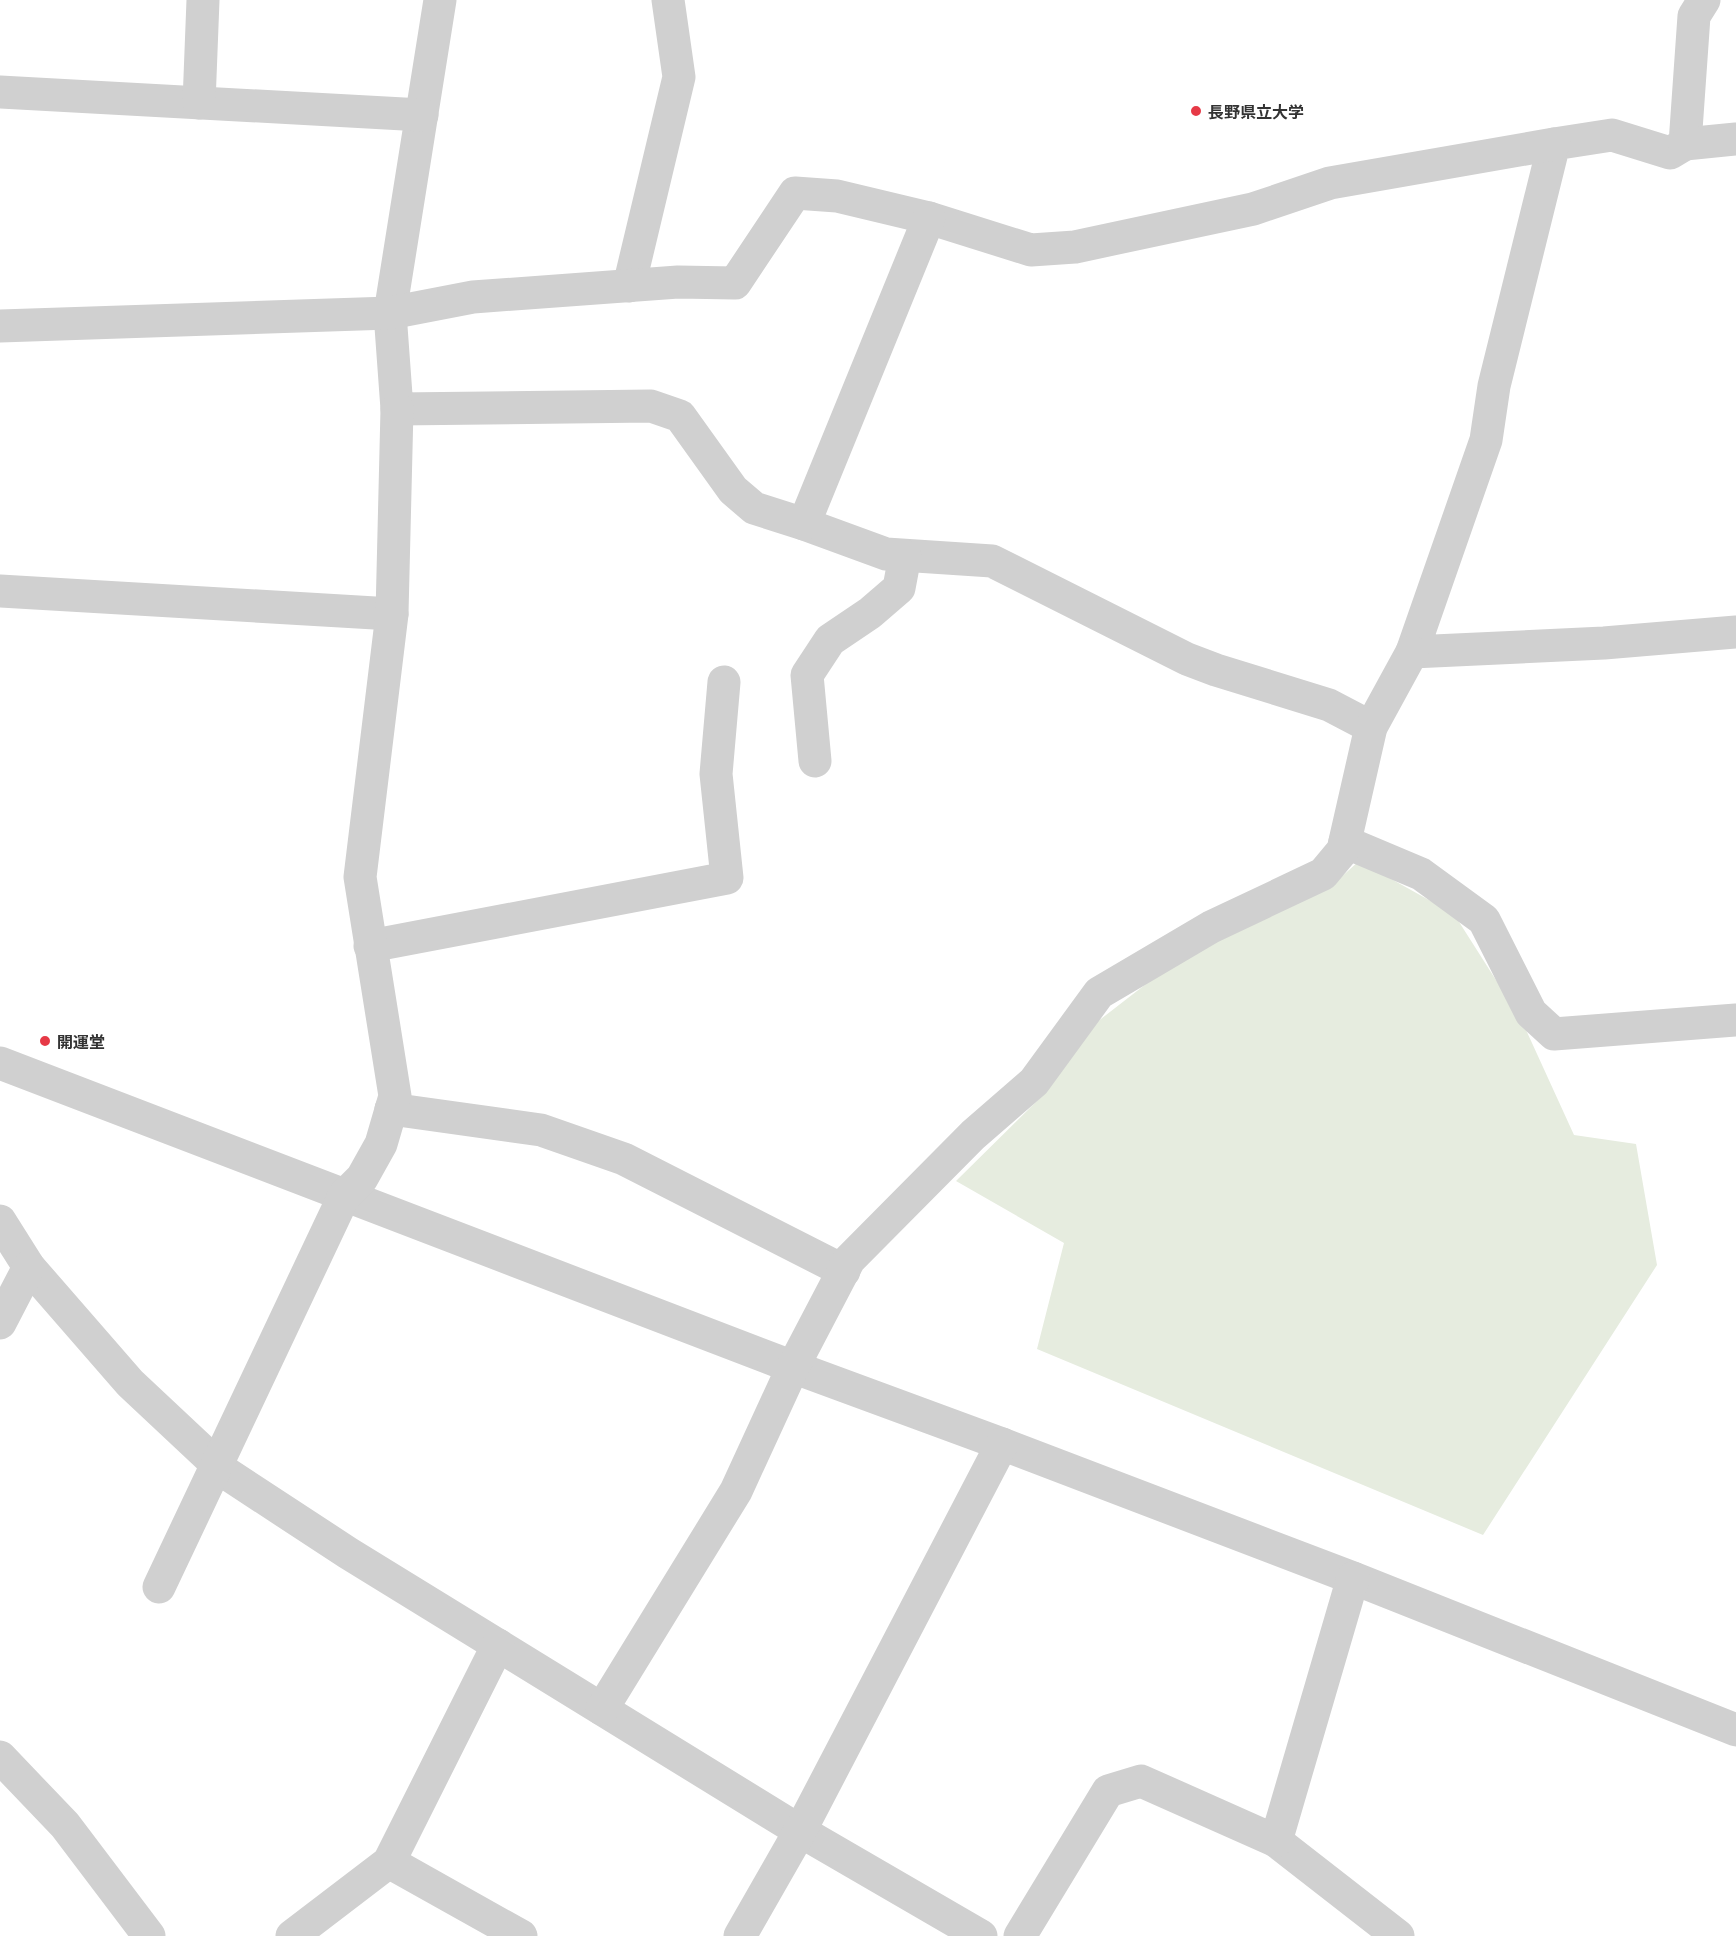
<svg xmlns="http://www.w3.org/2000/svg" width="1736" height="1936" font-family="Lato,'Noto Sans JP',sans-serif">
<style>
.green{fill:#e6ecdf}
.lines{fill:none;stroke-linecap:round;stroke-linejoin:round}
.minor{stroke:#d0d0d0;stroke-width:33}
.poi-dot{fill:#e63946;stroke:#fff;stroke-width:2}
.labels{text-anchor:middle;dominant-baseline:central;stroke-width:6;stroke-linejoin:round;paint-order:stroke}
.poi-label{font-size:16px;font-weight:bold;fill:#333;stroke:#fff;text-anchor:start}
</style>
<rect width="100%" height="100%" fill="#fff"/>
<path class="green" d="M1359 861 1454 914 1522 1021 1574 1135 1636 1144 1657 1265 1483 1535 1037 1349 1064 1243 956 1181 1042 1096 1097 1022 1177 960 1328 889Z"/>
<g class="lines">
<g class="minor">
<path d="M440 0 390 313 397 409 651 406 680 416 733 490 754 508 804 524 886 554 992 561 1187 659 1216 670 1329 705 1371 727"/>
<path d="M1704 0 1694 16 1685 144 1670 153 1612 135 1554 144 1494 386 1486 440 1412 652 1604 643 1736 632"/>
<path d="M0 92 422 115"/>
<path d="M199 103 203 0"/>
<path d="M1685 144 1736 139"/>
<path d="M629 286 679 77 668 0"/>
<path d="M0 326 390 313 473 297 678 282 735 283 795 193 837 196 929 218 1031 250 1075 247 1253 209 1330 183 1554 144"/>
<path d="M804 524 929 218"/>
<path d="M0 591 392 614"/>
<path d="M815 761 807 675 830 640 870 613 899 588 905 556"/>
<path d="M1345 842 1421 874 1484 920 1531 1013 1554 1034 1736 1020"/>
<path d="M370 946 727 878 716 774 724 682"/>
<path d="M0 1063 793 1367 1002 1444 1353 1578 1736 1730"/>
<path d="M391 1109 541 1130 624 1159 844 1271"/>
<path d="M0 1221 29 1267 130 1383 226 1473 348 1553 800 1831 981 1936"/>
<path d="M0 1323 29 1267"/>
<path d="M159 1587 344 1196 362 1178 381 1144 395 1096 360 877 392 614 397 409"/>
<path d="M602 1709 736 1491 793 1367 849 1260 973 1135 1034 1082 1099 993 1211 927 1323 874 1343 850 1371 727 1412 652"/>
<path d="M0 1757 65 1825 149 1936"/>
<path d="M1276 1841 1398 1936"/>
<path d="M389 1862 521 1936"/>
<path d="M292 1936 389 1862 498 1645"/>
<path d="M740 1936 800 1831 1002 1444"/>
<path d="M1020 1936 1108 1791 1141 1781 1276 1841 1353 1578"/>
</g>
</g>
<g class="poi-dot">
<circle cx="1196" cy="111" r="6"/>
<circle cx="45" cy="1041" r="6"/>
</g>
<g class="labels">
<g class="poi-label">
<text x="1208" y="111">長野県立大学</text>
<text x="57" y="1041">開運堂</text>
</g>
</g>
</svg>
